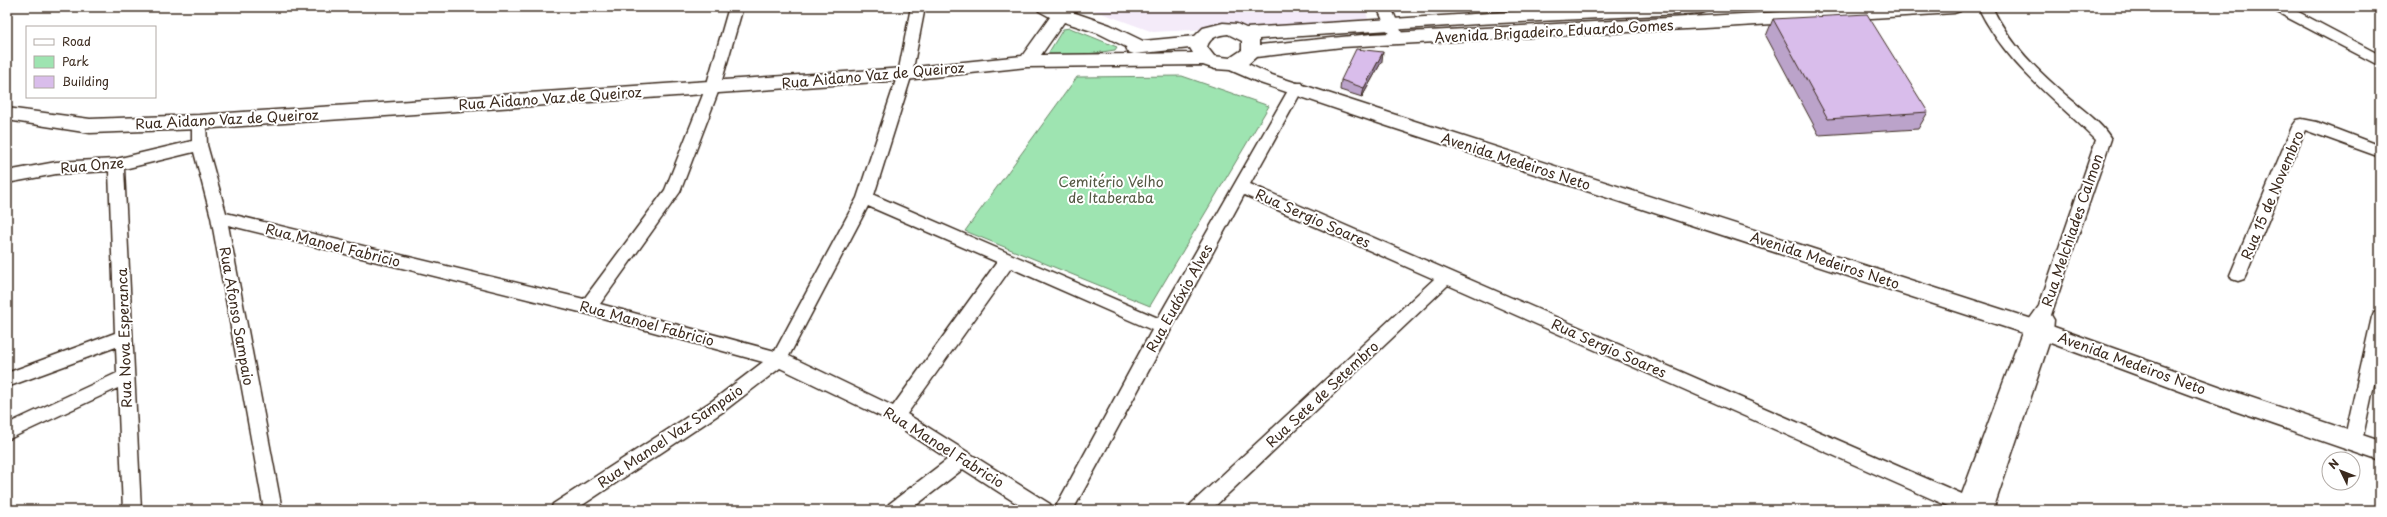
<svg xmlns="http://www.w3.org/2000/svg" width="2387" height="517" font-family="'Playpen Sans',sans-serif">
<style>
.built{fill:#f4ebf9}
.green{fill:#9ee4b1;stroke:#6c8768}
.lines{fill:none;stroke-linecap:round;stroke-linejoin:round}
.minor-casing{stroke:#3b2a1e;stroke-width:3}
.tertiary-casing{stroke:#3b2a1e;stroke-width:3}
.minor{fill:#fff;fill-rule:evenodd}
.tertiary{fill:#fff;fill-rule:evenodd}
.wall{fill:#bba3ca;stroke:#3b2a1e}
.shaded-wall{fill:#9884a4;stroke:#3b2a1e}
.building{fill:#d9bdeb;stroke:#3b2a1e}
.labels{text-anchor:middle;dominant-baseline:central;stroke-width:4;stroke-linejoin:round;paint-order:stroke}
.street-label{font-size:14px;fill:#3b2a1e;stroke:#fff}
.park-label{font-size:14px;fill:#545843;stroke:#fff}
</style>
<rect width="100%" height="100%" fill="#fff"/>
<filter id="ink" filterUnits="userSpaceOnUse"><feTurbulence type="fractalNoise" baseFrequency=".025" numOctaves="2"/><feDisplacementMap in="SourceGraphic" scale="8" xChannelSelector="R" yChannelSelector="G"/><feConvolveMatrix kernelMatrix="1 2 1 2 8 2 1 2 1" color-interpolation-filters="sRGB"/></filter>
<g filter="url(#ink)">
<path class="built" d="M1085 7H1364L1369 21 1153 32Z"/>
<g class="green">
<path d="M1070 28 1117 47 1115 50 1050 60 1046 57 1063 29Z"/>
<path d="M1182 76 1269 106 1150 306 965 231 1077 77Z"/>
</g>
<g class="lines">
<g class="minor-casing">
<g id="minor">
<path d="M729 7H743L720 87 680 192 600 304 775 351 857 198 898 74 911 7H925L912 74 874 195 1158 318 1290 87 1292 83H1302L1304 87 1250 184 1962 494 2024 327 2039 306 2096 140C2051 95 2007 66 1978 7H1992C2010 45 2038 71 2069 98 2083 110 2102 123 2111 139L2051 315 2054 320 2053 331 1993 510H1957L1448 285 1211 510H1189L1191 504 1434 279 1244 195 1073 510H1054L1152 330 1011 268 907 414 1050 504 1052 510H1027L963 469 910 510H887L889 504 948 459 890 421 780 368 724 411 575 510H551L553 504 712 401 763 362 588 314 228 225 282 510H264L211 217 194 152 124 169 141 510H123L118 388 7 440V424L117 373 116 347 7 387V373L115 333 109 171 56 174 7 183V171L56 162 116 159 192 141V122L194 118H204L206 122 207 145 226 213 584 299 665 190 706 87ZM868 206 997 262 893 406 789 356Z"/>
<path d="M1377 7H1391L1404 38 1402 41H1392Z"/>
<path d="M2271 7H2289L2380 55V66L2273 10Z"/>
<path d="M2302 119 2317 122 2380 146V157L2305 130 2246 275 2244 279 2238 281 2232 279 2230 275 2292 127 2297 120Z"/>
<path d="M2380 310V356L2362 441 2359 446 2353 449 2347 446 2344 441 2372 317 2374 312Z"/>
</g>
</g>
<g class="tertiary-casing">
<path id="tertiary" d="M1037 7H1058L1110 25 1143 41 1195 36 1203 28 1223 23 1237 24 1246 28 1588 7H1709L1707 11 1701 13 1478 24 1259 39V45L1372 34 1872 7H1962L1960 11 1954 13 1724 27 1342 47 1256 57 1248 64 1272 75 1399 116 2032 319 2238 393 2380 441V461L2226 408 2026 334 1387 126 1260 83 1230 70 1215 69 1203 65 1027 67 905 80 199 129 90 133 7 120V108L90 119 199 115 905 68 1022 56 1050 17 1039 11ZM1064 22 1098 33 1126 47 1128 52 1134 54 1041 55ZM1228 34 1242 41V50L1230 58 1214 56 1207 47C1210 37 1218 35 1228 34ZM1190 48 1193 53 1134 54Z"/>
</g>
<use href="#minor" class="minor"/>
<use href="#tertiary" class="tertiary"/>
</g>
<g class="wall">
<path d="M1773 19 1928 112 1918 129 1819 135 1766 36Z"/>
<path d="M1382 61 1362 97 1340 90 1341 80Z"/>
</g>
<path class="shaded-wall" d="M1383 52 1382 61 1362 97 1364 88Z"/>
<g class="building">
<path d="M1867 14 1928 112 1828 119 1773 19Z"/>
<path d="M1356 49 1383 52 1364 88 1341 80Z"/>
</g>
</g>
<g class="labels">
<g class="street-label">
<text transform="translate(1554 31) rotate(-3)">Avenida Brigadeiro Eduardo Gomes</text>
<text transform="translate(873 75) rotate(-5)">Rua Aidano Vaz de Queiroz</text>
<text transform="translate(550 98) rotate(-4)">Rua Aidano Vaz de Queiroz</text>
<text transform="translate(227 119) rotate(-3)">Rua Aidano Vaz de Queiroz</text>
<text transform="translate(1516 161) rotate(18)">Avenida Medeiros Neto</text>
<text transform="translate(92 165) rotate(-5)">Rua Onze</text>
<text transform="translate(2272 195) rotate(-67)">Rua 15 de Novembro</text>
<text transform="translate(1313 218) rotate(24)">Rua Sergio Soares</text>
<text transform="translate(2072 230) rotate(-71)">Rua Melchiades Calmon</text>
<text transform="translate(333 245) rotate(14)">Rua Manoel Fabricio</text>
<text transform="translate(1825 260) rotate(18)">Avenida Medeiros Neto</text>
<text transform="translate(1179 298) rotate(-61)">Rua Eudóxio Alves</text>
<text transform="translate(237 316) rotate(80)">Rua Afonso Sampaio</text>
<text transform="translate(647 323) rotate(15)">Rua Manoel Fabricio</text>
<text transform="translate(124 338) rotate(-92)">Rua Nova Esperanca</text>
<text transform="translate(1609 348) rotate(24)">Rua Sergio Soares</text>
<text transform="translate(2132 363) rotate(20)">Avenida Medeiros Neto</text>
<text transform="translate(1322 394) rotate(-43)">Rua Sete de Setembro</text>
<text transform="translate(670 436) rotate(-34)">Rua Manoel Vaz Sampaio</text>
<text transform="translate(944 447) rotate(32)">Rua Manoel Fabricio</text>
</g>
<g class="park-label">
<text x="1111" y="181">Cemitério Velho<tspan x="1111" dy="16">de Itaberaba</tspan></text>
</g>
</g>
<rect width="2387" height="517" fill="none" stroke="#fff" stroke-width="24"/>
<rect x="12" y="12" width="2363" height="493" fill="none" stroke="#3b2a1e" stroke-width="1.5" filter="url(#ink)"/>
<rect x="26" y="26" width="130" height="72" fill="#ffffff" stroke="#b1aaa5"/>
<rect x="34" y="39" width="20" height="6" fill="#ffffff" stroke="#b1aaa5"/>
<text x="62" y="46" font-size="12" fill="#3b2a1e">Road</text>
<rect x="34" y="56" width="20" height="12" fill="#9ee4b1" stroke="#b1aaa5"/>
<text x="62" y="66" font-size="12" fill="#3b2a1e">Park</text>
<rect x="34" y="76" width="20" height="12" fill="#d9bdeb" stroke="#b1aaa5"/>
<text x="62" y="86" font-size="12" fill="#3b2a1e">Building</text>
<g transform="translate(2341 471) rotate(313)"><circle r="19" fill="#ffffff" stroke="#b1aaa5"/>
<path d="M0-3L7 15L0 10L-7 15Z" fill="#3b2a1e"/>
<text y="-6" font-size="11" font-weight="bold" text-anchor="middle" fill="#3b2a1e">N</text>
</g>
</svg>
